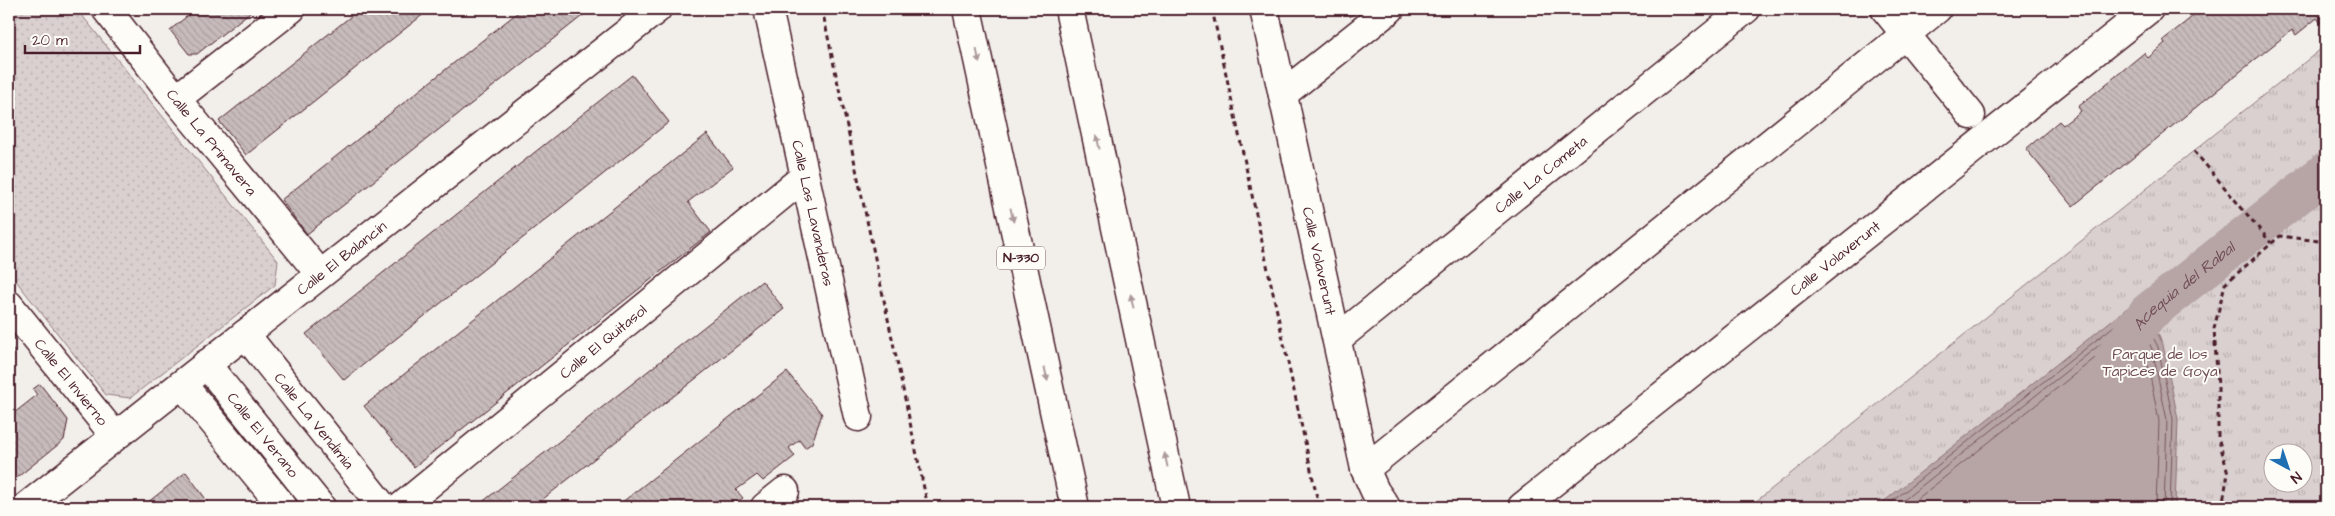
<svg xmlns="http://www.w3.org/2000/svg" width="2335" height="516" font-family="'Architects Daughter',sans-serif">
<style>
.grass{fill:url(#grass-dots);stroke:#92787d}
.park{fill:url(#park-tufts);stroke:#92787d;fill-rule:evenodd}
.water{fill:#b7a5a6;stroke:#8b6f75}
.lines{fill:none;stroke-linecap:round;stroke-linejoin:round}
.shore{stroke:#76555c;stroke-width:1}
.canal{stroke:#b7a5a6;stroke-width:40}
.building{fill:url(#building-back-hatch);stroke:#4a1f2b}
.minor-casing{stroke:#4a1f2b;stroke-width:31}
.highway-casing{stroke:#4a1f2b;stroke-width:31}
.path{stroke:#4a1f2b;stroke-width:3;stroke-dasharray:5 4;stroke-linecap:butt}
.minor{stroke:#fdfcf7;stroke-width:28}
.highway{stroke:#fdfcf7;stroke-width:28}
.oneway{fill:#ac999b}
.labels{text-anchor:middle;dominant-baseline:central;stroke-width:4;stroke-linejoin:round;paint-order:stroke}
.shield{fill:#fdfcf7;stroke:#806168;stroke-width:1}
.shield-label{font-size:14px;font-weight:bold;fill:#4a1f2b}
.street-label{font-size:15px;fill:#4a1f2b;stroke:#fdfcf7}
.park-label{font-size:15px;fill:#6e4b54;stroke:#fdfcf7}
.water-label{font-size:16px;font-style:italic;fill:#704e56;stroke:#fdfcf7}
</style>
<defs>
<pattern id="grass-dots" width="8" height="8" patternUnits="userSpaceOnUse" patternTransform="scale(1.25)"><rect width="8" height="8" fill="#d9d0cf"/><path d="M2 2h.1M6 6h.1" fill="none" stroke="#bcb2b2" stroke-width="1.8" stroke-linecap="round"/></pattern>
<pattern id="park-tufts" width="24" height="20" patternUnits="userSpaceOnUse" patternTransform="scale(1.25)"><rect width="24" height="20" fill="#d9d0cf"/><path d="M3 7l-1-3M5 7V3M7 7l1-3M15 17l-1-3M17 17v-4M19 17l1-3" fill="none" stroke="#bcb2b2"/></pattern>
<pattern id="building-back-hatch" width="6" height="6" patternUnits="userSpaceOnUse" patternTransform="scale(1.25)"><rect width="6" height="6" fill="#c8bbbb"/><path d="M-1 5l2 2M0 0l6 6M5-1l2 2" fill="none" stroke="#ada0a1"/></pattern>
</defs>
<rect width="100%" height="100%" fill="#f2efeb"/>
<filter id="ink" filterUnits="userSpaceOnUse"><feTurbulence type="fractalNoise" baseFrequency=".02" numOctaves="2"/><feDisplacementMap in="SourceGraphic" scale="10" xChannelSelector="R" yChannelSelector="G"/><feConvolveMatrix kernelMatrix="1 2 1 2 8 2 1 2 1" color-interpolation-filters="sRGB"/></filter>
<g filter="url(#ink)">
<path class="grass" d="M9 9H77L278 261 275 285 130 398 106 395 9 272Z"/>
<path class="park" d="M2326 45V507H1749ZM2272 454H2302V484H2272Z"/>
<path class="water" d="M2141 297 2163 345 2178 419 2175 507H1877Z"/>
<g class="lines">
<g class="shore">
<path d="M1885 507 2138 307 2158 347 2173 419 2170 507"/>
<path d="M1895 507 2136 316 2152 349 2167 420 2164 507"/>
<path d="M1907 507 2133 328 2145 351 2159 421 2156 507"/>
</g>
<path class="canal" id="s1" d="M2115 358 2148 313 2326 172"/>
</g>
<g class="building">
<path d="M196 9H254L197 54H189L170 30Z"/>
<path d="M360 9H430L246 155 219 121Z"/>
<path d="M522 9H591L307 234 281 200Z"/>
<path d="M1344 9H1359L1350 17Z"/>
<path d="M2202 9H2326V30L2317 18 2296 35 2292 30 2073 206 2026 149 2059 121 2063 125 2081 111 2078 107 2144 53 2148 58 2165 43 2163 40Z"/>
<path d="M632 75 669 122 344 380 306 334Z"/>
<path d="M707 134 733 167 688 202 711 232 414 467 364 406Z"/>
<path d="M762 281 784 309 533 507H476Z"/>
<path d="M9 344 15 352 9 357Z"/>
<path d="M787 372 822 414 812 443 805 448 799 440 789 448 795 456 763 481 757 475 736 490 743 498 730 507H616Z"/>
<path d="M40 384 68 420 64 440 9 484V417L37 395 33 389Z"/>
<path d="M186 472 208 502 202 507H142Z"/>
</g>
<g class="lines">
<g class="minor-casing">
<g id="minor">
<path id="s2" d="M106 9 176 99 320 274"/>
<path id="s3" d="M768 9 858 417"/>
<path id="s4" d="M1264 9 1365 469 1375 491 1386 507"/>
<path d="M1885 9 1971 115"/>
<path d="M1283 94 1390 9"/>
<path d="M176 99 291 9"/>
<path id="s5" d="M9 305 115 436"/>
<path id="s6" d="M245 334 383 507"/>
<path id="s7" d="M1337 339 1746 9"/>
<path id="s8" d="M206 364 321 507"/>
<path d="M182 384 283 507"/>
<path d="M1365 469 1937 9"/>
<path id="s9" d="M26 507 657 9"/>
<path id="s10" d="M401 507 804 177"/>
<path d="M765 507 785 491"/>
<path id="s11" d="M1522 507 2149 9"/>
</g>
</g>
<g class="highway-casing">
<g id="highway">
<path d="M967 9 1075 507"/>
<path d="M1069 9 1176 507"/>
</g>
</g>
<g class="path">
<path d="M822 9 928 507"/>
<path d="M1212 9 1319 507"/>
<path d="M2194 151 2271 243"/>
<path d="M2222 507 2228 473 2218 437V386L2214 329 2225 284 2280 236 2326 242"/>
</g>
<use href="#minor" class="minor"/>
<use href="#highway" class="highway"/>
</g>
<defs><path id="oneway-solid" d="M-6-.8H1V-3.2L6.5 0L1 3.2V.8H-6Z" transform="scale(1.25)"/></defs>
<g class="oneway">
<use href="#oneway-solid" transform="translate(978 56) rotate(78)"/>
<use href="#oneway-solid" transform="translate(1098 142) rotate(-102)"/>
<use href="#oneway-solid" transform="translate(1012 215) rotate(78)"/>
<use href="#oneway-solid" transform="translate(1132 301) rotate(-102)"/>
<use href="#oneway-solid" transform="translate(1046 374) rotate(78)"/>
<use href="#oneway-solid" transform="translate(1166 460) rotate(-102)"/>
</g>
</g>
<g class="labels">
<rect class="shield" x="997" y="246.5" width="48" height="23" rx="4"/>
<g class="shield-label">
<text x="1021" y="258">N-330</text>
</g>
<g class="street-label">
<text stroke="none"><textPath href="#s2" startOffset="170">Calle La Primavera</textPath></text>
<text stroke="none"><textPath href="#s7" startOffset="262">Calle La Cometa</textPath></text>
<text stroke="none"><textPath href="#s3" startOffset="209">Calle Las Lavanderas</textPath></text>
<text stroke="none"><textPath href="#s9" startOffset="402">Calle El Balancín</textPath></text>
<text stroke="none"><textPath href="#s11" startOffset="400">Calle Volaverunt</textPath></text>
<text stroke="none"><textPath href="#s4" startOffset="258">Calle Volaverunt</textPath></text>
<text stroke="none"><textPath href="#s10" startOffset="261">Calle El Quitasol</textPath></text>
<text stroke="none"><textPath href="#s5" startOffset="99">Calle El Invierno</textPath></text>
<text stroke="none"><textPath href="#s6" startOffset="111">Calle La Vendimia</textPath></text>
<text stroke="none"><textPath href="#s8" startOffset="91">Calle El Verano</textPath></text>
</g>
<g class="park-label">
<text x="2160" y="354">Parque de los<tspan x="2160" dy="17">Tapices de Goya</tspan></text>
</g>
<g class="water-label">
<text stroke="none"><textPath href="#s1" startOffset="100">Acequia del Rabal</textPath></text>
</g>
</g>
<rect width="2335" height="516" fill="none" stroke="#fdfcf7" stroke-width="30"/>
<rect x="15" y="15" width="2305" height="486" fill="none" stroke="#4a1f2b" stroke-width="2" filter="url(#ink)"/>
<g transform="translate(2288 468) rotate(140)"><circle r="24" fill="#fdfcf7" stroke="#b5a4a5"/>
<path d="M0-4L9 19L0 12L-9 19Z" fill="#1f6fb2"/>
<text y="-8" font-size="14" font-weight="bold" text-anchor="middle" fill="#4a1f2b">N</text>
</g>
<path d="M25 45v8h115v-8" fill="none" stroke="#4a1f2b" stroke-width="2.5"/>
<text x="32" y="45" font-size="15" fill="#4a1f2b" stroke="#fdfcf7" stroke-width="4" paint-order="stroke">20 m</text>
</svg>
